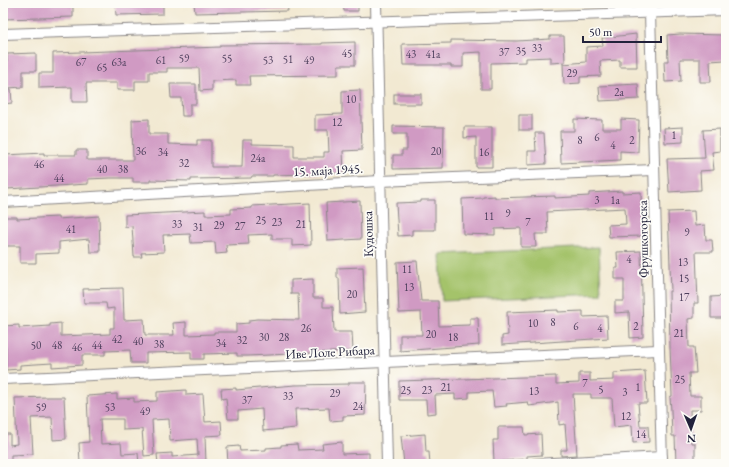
<svg xmlns="http://www.w3.org/2000/svg" width="729" height="467" font-family="'EB Garamond',serif">
<style>
.green{fill:#a4c36b;stroke:#637253}
.building{fill:#d09ac3}
.lines{fill:none;stroke-linecap:round;stroke-linejoin:round}
.minor-casing{stroke:#8a8686;stroke-width:12}
.minor{stroke:#fff;stroke-width:10}
.labels{text-anchor:middle;dominant-baseline:central;stroke-width:3.5;stroke-linejoin:round;paint-order:stroke}
.number-label{font-size:11px;fill:#4e405d}
.street-label{font-size:13px;fill:#22223b;stroke:#fdfcf7}
</style>
<rect width="100%" height="100%" fill="#fdfcf7"/>
<filter id="ink" filterUnits="userSpaceOnUse"><feTurbulence type="fractalNoise" baseFrequency=".025" numOctaves="2"/><feDisplacementMap in="SourceGraphic" scale="8" xChannelSelector="R" yChannelSelector="G"/><feConvolveMatrix kernelMatrix="1 2 1 2 8 2 1 2 1" color-interpolation-filters="sRGB"/></filter>
<filter id="wash" filterUnits="userSpaceOnUse"><feTurbulence type="fractalNoise" baseFrequency=".012" numOctaves="4" result="noise"/><feDisplacementMap in="SourceGraphic" scale="16" xChannelSelector="R" yChannelSelector="G"/><feGaussianBlur stdDeviation="0.9" result="paint"/><feColorMatrix in="noise" values="0 0 0 0 0 0 0 0 0 0 0 0 0 0 0 0 0 1.4 0 .05"/><feComposite in="paint" operator="in"/></filter>
<g filter="url(#wash)">
<rect width="100%" height="100%" fill="#f2e9d2"/>
<path class="green" d="M599 247 601 294 442 301 440 254Z"/>
<g id="blocks">
<g class="building">
<path d="M3 3H73V17L3 19Z"/>
<path d="M115 3H163V14L116 15Z"/>
<path d="M194 3H287L288 11 195 13Z"/>
<path d="M343 3H358V11H344Z"/>
<path d="M636 34 637 67H620V60L600 61 601 76 580 77V83L564 84 563 64 586 62V47L603 46 602 38Z"/>
<path d="M680 34 724 35 725 60 710 61 711 82H700V59H680L681 81 665 82 664 61H668L667 35Z"/>
<path d="M550 36H564L565 62 551 63V57L526 58V62L491 63V89H481V52L463 53V67H451V65H403L402 44 451 43V40L517 41 550 39Z"/>
<path d="M355 42V65H338V75L249 76 250 85H236V80L212 81V90L200 91 199 68H167V72H149V81H135V90H117V83H86L87 102H72V87L39 88V73H53V53L220 47V45L322 44V43Z"/>
<path d="M36 53V71H23V87L8 88 7 54Z"/>
<path d="M170 84H196V104H190V116H182L181 98H171Z"/>
<path d="M638 84 639 99 600 101 599 86Z"/>
<path d="M11 89 12 103 3 104V90Z"/>
<path d="M360 90 362 150 343 151 344 173 273 175V176H252L251 178 191 179V181L150 180V182H133V178H110L88 179V184L7 189 5 155 44 153V155H76V150H87V160H133L132 120 149 119V134H168V144L197 145V140H211V167H242L243 140H252V144L294 145V157H324V152H329L328 130H315V115L342 114V91Z"/>
<rect x="394" y="94" width="27" height="10"/>
<rect x="519" y="115" width="13" height="15"/>
<path d="M574 119 602 120V129H621V119L639 120 638 152 620 151V160L561 163 560 131H574Z"/>
<path d="M393 126 444 127 443 168 393 169V155H402V150H407V134H393Z"/>
<path d="M464 127H492V167H476V137L464 138Z"/>
<path d="M683 127V142L665 143 664 128Z"/>
<path d="M720 129V151L712 152 714 170 700 171 701 190 669 192 667 159 705 158 703 130Z"/>
<path d="M535 133H544L546 164 528 165V151H536Z"/>
<path d="M622 191V193L641 192 642 236 609 237 608 225 626 224 625 208 547 212 548 234H535L536 247H521V228L495 229V235L463 234 462 199 483 198V197L495 196V198L555 196V198L589 196V193Z"/>
<path d="M421 200H435V230H412V235L398 236 396 203 421 202Z"/>
<path d="M360 201 361 239 328 241 326 203Z"/>
<path d="M310 203 311 245 292 246V239H272V234L248 235 249 244 226 245 227 253 216 254 215 242 191 243 190 234 163 235 164 252 141 253 142 257H134L132 226 125 227V215L205 211V215L231 214V209L252 208V206Z"/>
<path d="M694 211 695 226 705 225 706 240H712L713 252H696L698 303H694V318L688 319 689 347H694L696 373H689L690 396H701V410H690L691 443H695V462L676 463 675 436H672L671 410 670 397 672 396 670 347 669 291H671L668 212Z"/>
<path d="M99 216 100 252H90L89 239 59 242V253L36 254V263H20V246H3V217H17V219L58 217V219Z"/>
<path d="M641 251 643 337 630 338 629 312 615 313V301H624V279H615V268H618L617 252Z"/>
<path d="M417 261 421 301H438L439 326 470 325V318H478L479 345 400 351V335H422L421 312 399 313 397 262Z"/>
<path d="M363 267 365 312 340 314 339 278H337V268Z"/>
<path d="M313 279V298H323V307H333L334 332H352L353 351 248 356H237V353L204 354V359H191V352L146 353V363H131L130 350 105 351V355H82V365L52 367V363L20 365V369L6 370V346H3V326L19 325V328L50 326V324L61 323V336L110 334V328H114V308L107 309 106 303H84L83 289 123 288 124 320 144 319 145 335H174L173 323 186 322V335L214 334V332H236V324L249 323V320L257 319 299 320 298 294H291V280Z"/>
<path d="M726 296V318H711V297Z"/>
<path d="M558 310V312L583 311V317L607 316 608 338 502 345V336L508 335 507 312Z"/>
<path d="M645 371 647 403H638L640 426H648L649 442 633 443 632 425 614 427 612 398H591V394H573L577 455 561 456V450H567L565 424 559 425 558 402 529 406 528 402 506 404 507 406 494 407 492 391 469 392V398L455 399V394L435 395 436 413 427 414 426 400H399V381L556 376V384L579 383V373H590V381L614 380V373Z"/>
<path d="M349 382H366L365 415 343 416V420L330 421 329 408 295 409 296 428 263 431 262 409 238 411V419H228L226 398 222 399 221 389 236 388V390L295 385 349 384Z"/>
<path d="M186 390V395L203 394 205 422 221 421 222 435 205 436 206 464H158L157 454 172 453V457L198 455 197 439 170 441 169 419 152 420 154 455 144 456 142 429 123 430V419H100L101 444 121 443 122 454 138 453 139 464H80L79 443 89 442 87 396 117 394V399L134 398V402L157 401V392Z"/>
<path d="M48 397H64L66 439 53 440 52 417 31 418 33 454 11 455V464H3V434H10V445L17 444 15 398Z"/>
<path d="M498 427H524L525 435 541 434 542 455 527 456V459L494 462 493 440H498Z"/>
<path d="M425 434 426 452H429L430 464H404L401 436Z"/>
<path d="M342 442V454L369 453V464H228L227 447 239 446 240 451 266 450V448L281 447V445L297 444 298 450 323 449 322 444Z"/>
</g>
</g>
</g>
<g filter="url(#ink)">
<use href="#blocks" fill-opacity="0" stroke="#8a8686" stroke-width="1"/>
<g class="lines">
<g class="minor-casing">
<g id="minor">
<path d="M376 3 387 464"/>
<path d="M650 12 662 464"/>
<path d="M3 34 726 10"/>
<path d="M3 202 380 181 654 170"/>
<path d="M3 379 658 350"/>
<path d="M535 464 662 457"/>
</g>
</g>
<use href="#minor" class="minor"/>
</g>
</g>
<g class="labels">
<g class="number-label">
<text x="537" y="48">33</text>
<text x="521" y="51">35</text>
<text x="504" y="52">37</text>
<text x="347" y="53">45</text>
<text x="411" y="54">43</text>
<text x="433" y="54">41a</text>
<text x="184" y="58">59</text>
<text x="227" y="58">55</text>
<text x="288" y="59">51</text>
<text x="161" y="60">61</text>
<text x="268" y="60">53</text>
<text x="309" y="60">49</text>
<text x="81" y="62">67</text>
<text x="119" y="62">63a</text>
<text x="102" y="67">65</text>
<text x="572" y="73">29</text>
<text x="619" y="92">2a</text>
<text x="351" y="99">10</text>
<text x="337" y="122">12</text>
<text x="674" y="135">1</text>
<text x="597" y="137">6</text>
<text x="580" y="140">8</text>
<text x="632" y="140">2</text>
<text x="613" y="145">4</text>
<text x="141" y="151">36</text>
<text x="436" y="151">20</text>
<text x="163" y="152">34</text>
<text x="484" y="152">16</text>
<text x="258" y="158">24a</text>
<text x="184" y="163">32</text>
<text x="39" y="164">46</text>
<text x="102" y="169">40</text>
<text x="123" y="169">38</text>
<text x="59" y="178">44</text>
<text x="597" y="200">3</text>
<text x="615" y="200">1a</text>
<text x="508" y="213">9</text>
<text x="489" y="216">11</text>
<text x="261" y="220">25</text>
<text x="277" y="222">23</text>
<text x="528" y="222">7</text>
<text x="177" y="224">33</text>
<text x="301" y="224">21</text>
<text x="219" y="225">29</text>
<text x="240" y="226">27</text>
<text x="198" y="227">31</text>
<text x="71" y="229">41</text>
<text x="687" y="232">9</text>
<text x="629" y="259">4</text>
<text x="683" y="262">13</text>
<text x="407" y="269">11</text>
<text x="684" y="278">15</text>
<text x="409" y="287">13</text>
<text x="352" y="294">20</text>
<text x="684" y="297">17</text>
<text x="553" y="322">8</text>
<text x="533" y="323">10</text>
<text x="576" y="326">6</text>
<text x="636" y="326">2</text>
<text x="306" y="328">26</text>
<text x="600" y="328">4</text>
<text x="679" y="333">21</text>
<text x="431" y="334">20</text>
<text x="264" y="337">30</text>
<text x="284" y="337">28</text>
<text x="453" y="337">18</text>
<text x="117" y="339">42</text>
<text x="242" y="340">32</text>
<text x="138" y="341">40</text>
<text x="221" y="343">34</text>
<text x="159" y="344">38</text>
<text x="36" y="345">50</text>
<text x="57" y="345">48</text>
<text x="97" y="345">44</text>
<text x="77" y="347">46</text>
<text x="680" y="379">25</text>
<text x="585" y="383">7</text>
<text x="446" y="387">21</text>
<text x="638" y="387">1</text>
<text x="601" y="389">5</text>
<text x="406" y="390">25</text>
<text x="427" y="390">23</text>
<text x="534" y="391">13</text>
<text x="625" y="392">3</text>
<text x="335" y="393">29</text>
<text x="288" y="396">33</text>
<text x="247" y="400">37</text>
<text x="358" y="406">24</text>
<text x="41" y="407">59</text>
<text x="110" y="407">53</text>
<text x="145" y="411">49</text>
<text x="626" y="416">12</text>
<text x="641" y="434">14</text>
</g>
<g class="street-label">
<text transform="translate(328 170) rotate(-3)">15. маја 1945.</text>
<text transform="translate(368 234) rotate(-91)">Кудошка</text>
<text transform="translate(643 239) rotate(-91)">Фрушкогорска</text>
<text transform="translate(330 352) rotate(-3)">Иве Лоле Рибара</text>
</g>
</g>
<rect width="729" height="467" fill="none" stroke="#fdfcf7" stroke-width="16"/>
<g transform="translate(691 429) rotate(178)" stroke="#fdfcf7" stroke-width="3" paint-order="stroke">
<path d="M0-3L7 15L0 10L-7 15Z" fill="#22223b"/>
<text y="-6" font-size="11" font-weight="bold" text-anchor="middle" fill="#22223b">N</text>
</g>
<path d="M583 36v6h78v-6" fill="none" stroke="#22223b" stroke-width="2"/>
<text x="589" y="36" font-size="12" fill="#22223b" stroke="#fdfcf7" stroke-width="3" paint-order="stroke">50 m</text>
</svg>
